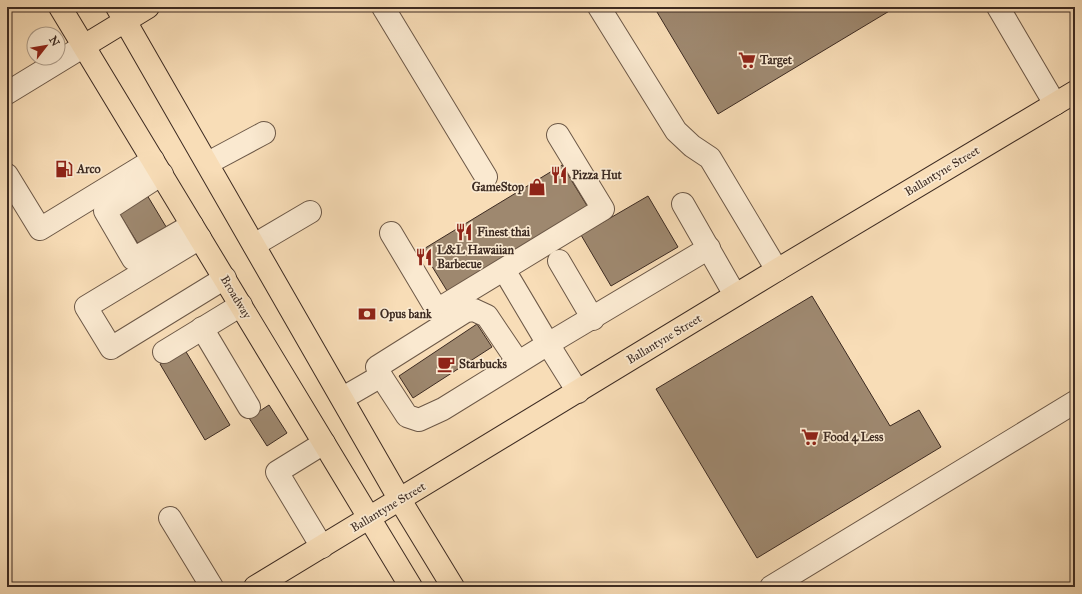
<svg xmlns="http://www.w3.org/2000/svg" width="1082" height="594" font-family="'IM FELL Great Primer',serif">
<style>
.building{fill:#9e886f;stroke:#3d2b22}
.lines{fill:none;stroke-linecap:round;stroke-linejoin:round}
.minor-casing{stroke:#6c5847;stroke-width:24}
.major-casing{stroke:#3d2b22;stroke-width:24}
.minor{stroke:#fae9d0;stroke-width:22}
.major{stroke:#f8ddb7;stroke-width:22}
.labels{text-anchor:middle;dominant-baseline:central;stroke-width:3.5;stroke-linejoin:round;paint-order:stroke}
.poi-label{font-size:12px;font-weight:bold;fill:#3d2b22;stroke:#fae9d0;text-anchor:start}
.street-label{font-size:12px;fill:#3d2b22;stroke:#fae9d0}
</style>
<rect width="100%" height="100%" fill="#f8ddb7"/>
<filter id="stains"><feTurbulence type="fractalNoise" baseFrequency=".005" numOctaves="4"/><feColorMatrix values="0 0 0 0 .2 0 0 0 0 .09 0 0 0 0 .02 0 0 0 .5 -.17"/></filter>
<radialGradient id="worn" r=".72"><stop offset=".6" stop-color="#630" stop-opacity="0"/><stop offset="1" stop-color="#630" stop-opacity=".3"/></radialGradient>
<g class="building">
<path d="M654 7H896L718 114Z"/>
<path d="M562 165 589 209 449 294 422 250Z"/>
<path d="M147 195 168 230 140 247 119 213Z"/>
<path d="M648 196 678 247 611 286 581 235Z"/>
<path d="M812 296 890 426 919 410 941 447 757 558 656 389Z"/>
<path d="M477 324 492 347 413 398 399 376Z"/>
<path d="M185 350 230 425 205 440 160 364Z"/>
<path d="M269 405 287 433 267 446 249 418Z"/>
</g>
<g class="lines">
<g class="minor-casing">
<g id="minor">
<path d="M383 7 486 177"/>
<path d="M599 7 676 131 692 146 710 158 777 270"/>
<path d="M998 7 1055 104"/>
<path d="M7 93 84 46"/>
<path d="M208 163 264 133"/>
<path d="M162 174 105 211 133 259 192 225"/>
<path d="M7 175 40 229 153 160"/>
<path d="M683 204 735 295"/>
<path d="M391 233 437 310 603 209 558 135"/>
<path d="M200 238 86 307 111 348 225 278"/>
<path d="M254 245 310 212"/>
<path d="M559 261 593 319"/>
<path d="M510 280 548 344 709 248"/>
<path d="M202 328 249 407"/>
<path d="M164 352 241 305"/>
<path d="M381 376 377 367 466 311 474 310 487 316 518 362"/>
<path d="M343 398 381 376 407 416 419 420 443 409 548 344 578 392"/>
<path d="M170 518 212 587"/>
<path d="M322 547 277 472 324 443"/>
<path d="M771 587 1075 402"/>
</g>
</g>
<g class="major-casing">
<g id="major">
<path d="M60 7 411 587"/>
<path d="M117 7 400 500 453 587"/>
<path d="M84 46 148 7"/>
<path d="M255 587 777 270 1075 92"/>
</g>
</g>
<use href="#minor" class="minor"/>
<use href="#major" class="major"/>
</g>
<defs>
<g id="supermarket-bare" transform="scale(1.38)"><path d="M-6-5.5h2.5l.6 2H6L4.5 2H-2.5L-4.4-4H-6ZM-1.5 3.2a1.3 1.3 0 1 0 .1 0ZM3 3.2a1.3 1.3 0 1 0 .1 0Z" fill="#8f2418" stroke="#fae9d0" stroke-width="2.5" paint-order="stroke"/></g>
<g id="fuel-bare" transform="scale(1.38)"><path d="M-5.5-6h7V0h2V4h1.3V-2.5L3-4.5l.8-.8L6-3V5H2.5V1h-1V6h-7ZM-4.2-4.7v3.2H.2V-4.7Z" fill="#8f2418" stroke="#fae9d0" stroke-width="2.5" paint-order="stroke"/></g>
<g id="restaurant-bare" transform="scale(1.38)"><path d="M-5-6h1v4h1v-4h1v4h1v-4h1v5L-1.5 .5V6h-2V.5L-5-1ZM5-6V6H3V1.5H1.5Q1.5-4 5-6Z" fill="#8f2418" stroke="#fae9d0" stroke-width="2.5" paint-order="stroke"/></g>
<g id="shop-bare" transform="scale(1.38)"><path d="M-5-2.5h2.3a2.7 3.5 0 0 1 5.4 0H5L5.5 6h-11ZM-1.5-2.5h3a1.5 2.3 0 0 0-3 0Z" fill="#8f2418" stroke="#fae9d0" stroke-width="2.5" paint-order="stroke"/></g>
<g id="bank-bare" transform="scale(1.38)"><path d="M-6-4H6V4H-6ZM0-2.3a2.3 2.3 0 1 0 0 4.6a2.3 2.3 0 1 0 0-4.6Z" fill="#8f2418" stroke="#fae9d0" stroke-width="2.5" paint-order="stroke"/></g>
<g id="cafe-bare" transform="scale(1.38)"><path d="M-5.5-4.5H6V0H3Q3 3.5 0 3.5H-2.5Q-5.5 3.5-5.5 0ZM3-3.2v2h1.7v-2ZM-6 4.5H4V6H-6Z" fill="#8f2418" stroke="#fae9d0" stroke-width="2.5" paint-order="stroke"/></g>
</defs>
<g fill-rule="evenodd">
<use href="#supermarket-bare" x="747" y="60"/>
<use href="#fuel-bare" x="64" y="169"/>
<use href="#restaurant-bare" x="559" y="175"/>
<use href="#shop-bare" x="537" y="187"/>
<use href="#restaurant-bare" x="464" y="232"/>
<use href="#restaurant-bare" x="424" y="257"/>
<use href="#bank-bare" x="367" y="314"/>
<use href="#cafe-bare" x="446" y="364"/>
<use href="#supermarket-bare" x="810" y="437"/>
</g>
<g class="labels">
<g class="poi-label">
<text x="760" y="60">Target</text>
<text x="77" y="169">Arco</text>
<text x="572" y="175">Pizza Hut</text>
<text x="524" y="187" text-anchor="end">GameStop</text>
<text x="477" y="232">Finest thai</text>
<text x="437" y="250">L&amp;L Hawaiian<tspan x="437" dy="14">Barbecue</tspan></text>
<text x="380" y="314">Opus bank</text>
<text x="459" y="364">Starbucks</text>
<text x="823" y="437">Food 4 Less</text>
</g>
<g class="street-label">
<text transform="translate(942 171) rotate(-31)">Ballantyne Street</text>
<text transform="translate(236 297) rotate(59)">Broadway</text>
<text transform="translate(664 339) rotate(-31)">Ballantyne Street</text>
<text transform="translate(388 507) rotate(-31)">Ballantyne Street</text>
</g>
</g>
<rect width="1082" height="594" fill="none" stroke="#f8ddb7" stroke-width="24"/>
<rect x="8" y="8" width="1066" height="578" fill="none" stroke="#3d2b22" stroke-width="2"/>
<rect x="12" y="12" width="1058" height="570" fill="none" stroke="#3d2b22"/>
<g transform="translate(46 46) rotate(59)"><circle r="19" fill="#fae9d0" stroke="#ae9d8a"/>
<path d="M0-3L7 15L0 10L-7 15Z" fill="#8f2418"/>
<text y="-6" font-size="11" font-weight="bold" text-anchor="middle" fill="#3d2b22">N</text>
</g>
<rect width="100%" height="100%" filter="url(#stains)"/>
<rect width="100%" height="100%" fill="url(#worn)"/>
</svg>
